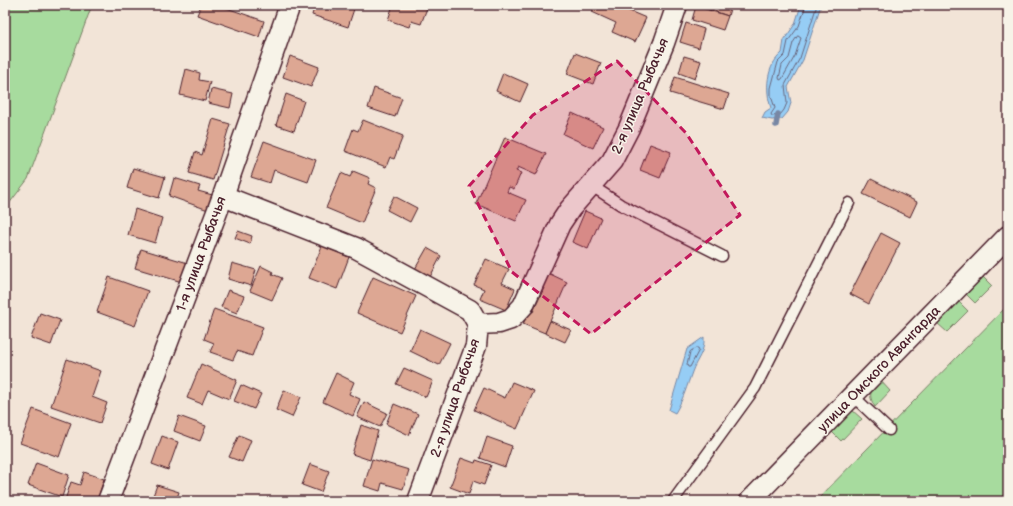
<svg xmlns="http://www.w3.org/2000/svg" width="1013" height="506" font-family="'Balsamiq Sans',sans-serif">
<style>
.green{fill:#a7db9e;stroke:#787d64}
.water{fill:#96cdf5;stroke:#7887a4}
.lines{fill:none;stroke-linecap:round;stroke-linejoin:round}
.shore{stroke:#68657c;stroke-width:1}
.stream{stroke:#7887a4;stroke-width:5.5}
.building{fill:#dda793;stroke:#4a1f2b}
.service-casing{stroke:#4a1f2b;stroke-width:13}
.minor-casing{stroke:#4a1f2b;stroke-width:23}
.service{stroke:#f7f3e8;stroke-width:10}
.minor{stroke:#f7f3e8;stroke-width:20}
.marked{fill:#c2185b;fill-opacity:0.2;stroke:#c2185b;stroke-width:3;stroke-dasharray:8 5;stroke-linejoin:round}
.labels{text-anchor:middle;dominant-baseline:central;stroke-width:3;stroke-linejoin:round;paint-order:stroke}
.street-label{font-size:14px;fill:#4a1f2b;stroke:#f7f3e8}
</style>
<rect width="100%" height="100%" fill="#f2e4d7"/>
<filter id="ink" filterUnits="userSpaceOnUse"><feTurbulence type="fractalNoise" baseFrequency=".025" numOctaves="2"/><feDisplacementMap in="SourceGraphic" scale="8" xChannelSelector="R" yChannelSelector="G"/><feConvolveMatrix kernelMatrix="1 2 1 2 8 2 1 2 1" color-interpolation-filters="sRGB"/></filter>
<g filter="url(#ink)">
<g class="green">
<path d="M5 5H92L28 179 5 209Z"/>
<path d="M982 276 992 286 975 303 965 293Z"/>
<path d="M958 301 968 311 947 332 937 323Z"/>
<path d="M1008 305V501H816Z"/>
<path d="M880 380 890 391 875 407C867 394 871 390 880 380Z"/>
<path d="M852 410 862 419 841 441 831 431Z"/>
</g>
<g class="water">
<path d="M801 5H821L803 60 788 87 791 103 788 112 782 119 772 120 762 118 765 112 771 108C765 90 766 66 782 53L784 40 795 24Z"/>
<path d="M704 337C705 353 697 358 692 372 687 386 683 400 675 413L669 410 687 349Z"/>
</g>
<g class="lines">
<g class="shore">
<path d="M806 5 799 26 788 41 785 55 778 62 771 88V96L775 108 771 114 772 116 780 115 784 110 787 103 785 85 800 58 817 5"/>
<path d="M798 36 801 38 795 56 782 79 780 80 779 78 782 65 789 58 793 43Z"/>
<path d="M696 348H698L699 350 690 367H688L687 365 690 352Z"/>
</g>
<path class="stream" d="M776 125 778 114"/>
</g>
<g class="building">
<path d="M201 5H218L264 21 259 37 197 15Z"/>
<path d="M315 5H352L355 6 348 27 312 15Z"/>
<path d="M393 5H420L427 8 421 24 411 21 409 27 388 20Z"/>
<path d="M595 5H629L627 10 646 18 635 42 612 32 616 23 592 12Z"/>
<path d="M697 5H731L728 16Z"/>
<path d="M696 6 728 16 723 30 692 20Z"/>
<path d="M686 23 704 29 699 48 680 42Z"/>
<path d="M575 53 601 63 593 84 567 74Z"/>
<path d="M290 56 319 67 311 87 283 77Z"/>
<path d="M684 56 701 61 695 79 679 73Z"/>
<path d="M186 69 200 73 199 80 210 82 205 101 180 95Z"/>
<path d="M503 73 528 84 520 102 496 91Z"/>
<path d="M675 77 729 94 724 109 670 93Z"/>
<path d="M374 88 402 98 395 117 368 108Z"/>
<path d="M211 89 233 94 230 108 208 103Z"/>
<path d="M286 94 304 101 294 131 276 125Z"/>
<path d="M572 113 603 127 593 148 563 134Z"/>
<path d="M213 119 230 124 213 180 189 173 195 152 202 155Z"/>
<path d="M363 120 403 136 394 159 390 157 386 167 345 151 353 129 358 131Z"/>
<path d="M505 137 546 154 536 175 518 167 516 171 521 173 514 189 509 187 507 192 526 200 516 221 476 204Z"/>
<path d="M264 141 316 160 308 182 274 170 270 183 251 177Z"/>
<path d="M650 144 671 152 660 178 640 170Z"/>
<path d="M133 168 165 177 159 198 127 188Z"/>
<path d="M353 171 370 178 368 184 376 188 362 223 326 208 341 173 350 177Z"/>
<path d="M174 178 200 186 198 191 216 196 211 211 169 196Z"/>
<path d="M871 179 917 202 910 217 863 194Z"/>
<path d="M394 196 417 208 410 222 387 210Z"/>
<path d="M135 209 162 218 155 243 128 235Z"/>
<path d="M585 211 601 218 588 249 572 242Z"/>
<path d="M238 231 252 236 250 244 235 238Z"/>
<path d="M881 233 900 243 869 304 850 294Z"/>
<path d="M322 246 349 257 337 289 309 278Z"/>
<path d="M427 248 441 256 430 277 415 269Z"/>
<path d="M141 249 188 263 182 282 135 268Z"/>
<path d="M486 259 509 269 502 283 515 289 506 310 480 299 484 289 474 285Z"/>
<path d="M232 263 256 270 251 286 228 279Z"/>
<path d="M261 266 273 272 272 274 282 278 272 300 250 291Z"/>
<path d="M546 272 567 282 545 333 523 324 529 311 533 312 544 288 540 286Z"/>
<path d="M109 277 148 291 135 326 97 312Z"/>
<path d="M373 277 416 296 400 332 357 313Z"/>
<path d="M228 290 244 296 237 313 221 307Z"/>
<path d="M214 309 263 327 252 356 237 351 233 360 210 352 214 343 204 339Z"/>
<path d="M40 313 60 320 51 345 31 338Z"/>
<path d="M550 321 571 330 565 342 545 333Z"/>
<path d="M420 329 450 343 439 365 410 351Z"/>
<path d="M67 359 101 371 92 397 107 403 100 423 51 406Z"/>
<path d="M201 364 237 380 229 399 208 390 202 404 187 398Z"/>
<path d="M404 368 433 381 426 397 396 384Z"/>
<path d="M336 373 354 382 349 394 360 399 353 416 323 402Z"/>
<path d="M512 382 534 391 517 429 474 410 484 388 505 398Z"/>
<path d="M241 385 261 394 254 409 234 401Z"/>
<path d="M284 390 301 397 292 417 276 410Z"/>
<path d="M364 402 387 413 380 427 357 417Z"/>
<path d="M394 404 418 414 409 435 386 424Z"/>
<path d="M33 409 71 423 59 457 20 443Z"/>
<path d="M179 416 206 426 200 441 174 431Z"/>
<path d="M361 425 378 431 370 460 352 454Z"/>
<path d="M239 435 251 440 242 462 229 457Z"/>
<path d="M162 436 178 442 168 470 152 464Z"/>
<path d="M487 437 512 446 505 467 480 458Z"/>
<path d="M461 458 475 463 476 460 491 465 484 485 473 481 469 494 450 487Z"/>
<path d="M372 459 409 470 403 489 382 483 380 491 364 486Z"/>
<path d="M36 463 69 475 62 497 28 485Z"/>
<path d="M310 464 329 471 321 492 302 485Z"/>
<path d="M84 472 104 479 97 501 65 500 71 482 80 485Z"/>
<path d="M157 485 179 492 176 501H151Z"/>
</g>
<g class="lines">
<g class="service-casing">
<g id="service">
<path d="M592 186 621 205 722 256"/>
<path d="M853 396 889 430"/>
<path d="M673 501 755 388 849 203"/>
</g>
</g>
<g class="minor-casing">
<g id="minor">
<path d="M223 196 356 248 470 310 478 324"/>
<path d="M108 501 223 196 290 5"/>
<path d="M418 501 476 346 478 324 499 323 511 319 523 306 560 224 570 209 612 161 629 128 664 43 677 5"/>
<path d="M750 501 1008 236"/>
</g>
</g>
<use href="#service" class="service"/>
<use href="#minor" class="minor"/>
</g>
</g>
<path class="marked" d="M617 61 686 133 740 215 591 334 512 272 469 186 533 115Z"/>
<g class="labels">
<g class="street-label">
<text transform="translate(640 96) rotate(-67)">2-я улица Рыбачья</text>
<text transform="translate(201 254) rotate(-70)">1-я улица Рыбачья</text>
<text transform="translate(879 369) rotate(-46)">улица Омского Авангарда</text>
<text transform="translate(455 398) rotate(-71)">2-я улица Рыбачья</text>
</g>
</g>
<rect width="1013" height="506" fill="none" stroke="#f7f3e8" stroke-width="20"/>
<rect x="10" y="10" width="993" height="486" fill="none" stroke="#4a1f2b" stroke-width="1.5" filter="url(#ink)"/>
</svg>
